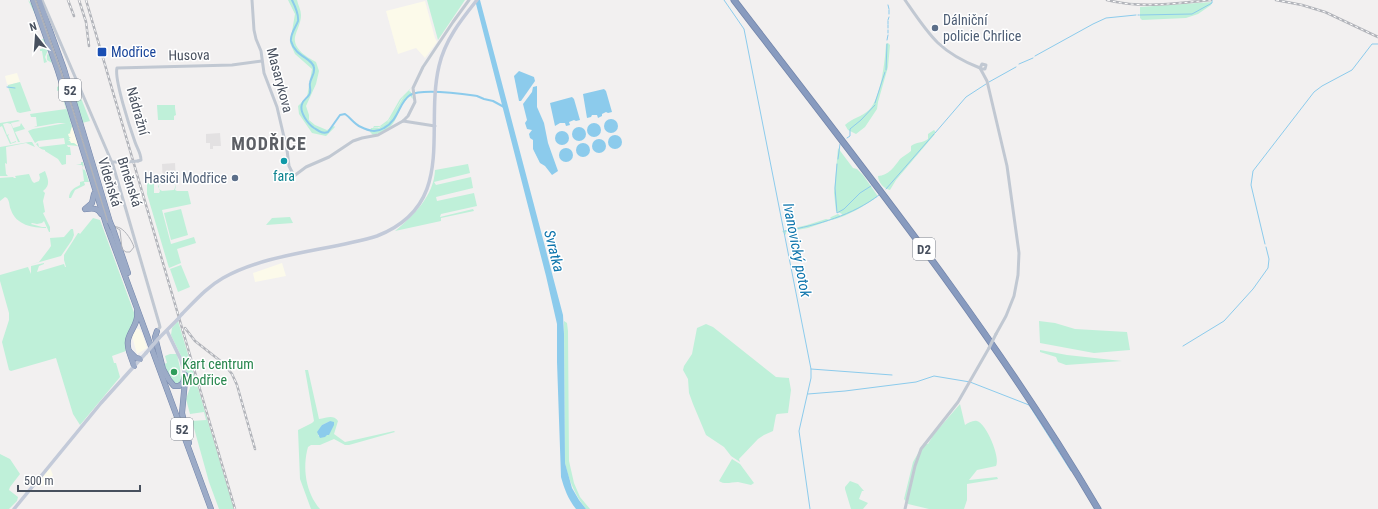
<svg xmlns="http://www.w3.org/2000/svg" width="1378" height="509" font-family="'Roboto Condensed',sans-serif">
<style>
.commercial{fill:#fcfaea}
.education{fill:#e3e1e2}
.green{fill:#bff0d9;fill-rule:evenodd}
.water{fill:#8ccbec}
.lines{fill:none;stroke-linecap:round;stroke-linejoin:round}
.stream{stroke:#8ccbec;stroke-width:1}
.canal{stroke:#8ccbec;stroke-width:2}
.trunk-casing{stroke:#7385aa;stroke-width:6}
.motorway-casing{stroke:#7385aa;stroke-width:7}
.tertiary{stroke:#c1c8d2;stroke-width:3}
.secondary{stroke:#c3cad9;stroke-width:3.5}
.trunk{stroke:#9cabc7;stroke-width:5}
.motorway{stroke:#889bbf;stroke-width:5.5}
.tram{stroke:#b2b4ba;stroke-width:1}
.rail-casing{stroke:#b2b4ba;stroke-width:2.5}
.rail{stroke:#fff;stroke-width:1;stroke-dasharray:3;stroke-linecap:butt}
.trunk-bridge-casing{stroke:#7385aa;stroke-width:6;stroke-linecap:butt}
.tertiary-bridge{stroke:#c1c8d2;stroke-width:3}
.secondary-bridge{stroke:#c3cad9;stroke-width:3.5}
.trunk-bridge{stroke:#9cabc7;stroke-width:5}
.service-dot{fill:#5c6f8a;stroke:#fff;stroke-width:1.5}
.transit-dot{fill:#1a4fb4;stroke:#fff;stroke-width:1.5}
.culture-dot{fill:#0f9aa8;stroke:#fff;stroke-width:1.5}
.leisure-dot{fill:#2e9e5b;stroke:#fff;stroke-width:1.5}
.labels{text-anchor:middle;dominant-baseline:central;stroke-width:3;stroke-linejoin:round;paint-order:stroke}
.shield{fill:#fff;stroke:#7f848e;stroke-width:1}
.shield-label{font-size:13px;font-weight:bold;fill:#48505e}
.service-label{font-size:14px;fill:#4e5e75;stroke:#fff;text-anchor:start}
.transit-label{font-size:14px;fill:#164399;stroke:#fff;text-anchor:start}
.street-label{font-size:14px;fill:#48505e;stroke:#fff}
.culture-label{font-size:14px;fill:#0d838f;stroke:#fff}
.leisure-label{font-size:14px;fill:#27864d;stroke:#fff;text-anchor:start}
.water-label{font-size:15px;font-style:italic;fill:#0c74ac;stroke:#fff}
.district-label{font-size:18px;font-weight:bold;letter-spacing:1px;fill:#5c5f65;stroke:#fff}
</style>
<rect width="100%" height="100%" fill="#f2f0f0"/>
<g class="commercial">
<path d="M425 1 435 38 437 42 425 58 416 48 398 54 386 11Z"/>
<path d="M17 73 20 82 9 85 7 84 5 76Z"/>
<path d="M72 122 79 145 75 146 65 144 63 133 67 125Z"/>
<path d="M282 263 286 276 255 282 253 273Z"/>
<path d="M136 329H139L142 333 147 348 137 354 132 336Z"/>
<path d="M50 468 53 475 45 485 38 487 37 484Z"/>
</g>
<g class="education">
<path d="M220 133 221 146H213V149H210V143H206V134Z"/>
<path d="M175 163 176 181 163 182 162 164Z"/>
</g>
<g class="green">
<path d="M28 0C39 9 48 49 52 63L47 60V55L49 53 48 50 45 57 47 62 44 63 42 51H40V49H42L40 39H44L46 43 35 14Z"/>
<path d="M288 0H297C298 5 301 10 301 15 301 23 297 29 295 37 293 49 307 57 316 62L319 71 316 84 306 106 309 115V120L315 125 327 130 334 126 335 127 326 136 312 133 299 114 298 106 307 97 312 69 295 54 290 43 295 14Z"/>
<path d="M427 0H465L438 40Z"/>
<path d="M1212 2 1211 5 1198 14 1186 18 1142 20 1140 18V7Z"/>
<path d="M888 43 890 45 888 67 878 102 877 109 865 127 856 134 848 130 845 125C852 118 862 117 869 110 881 98 885 61 886 44Z"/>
<path d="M20 82 31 111H30L20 113 17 112 8 87V85Z"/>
<path d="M59 86 71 122 70 123H71L72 126 70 133H71L68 134 69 137 71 138H69L70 140 68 141H70L71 143H74L78 146 67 145 68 147H70L71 155H66V164L62 165 58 159 45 151V150C42 150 38 147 36 144L38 143 39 147 65 144 64 138 38 141 35 143 28 131 33 129 66 123H58L35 127H34L37 126 36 117H31L30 114 66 109 60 90 57 91V87Z"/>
<path d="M411 88 409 91 411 92 413 99 410 96C392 112 403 127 373 135L370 132 371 128H379L389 121 404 96C396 105 392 124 379 127 377 128 375 127 373 128L374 126H380L388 120 400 99Z"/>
<path d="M75 92 78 99 81 98 90 121 82 123 73 93Z"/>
<path d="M157 105H175V108H174H175L176 115 174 116V120H158Z"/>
<path d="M18 120 20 121 11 123 13 128 20 126 21 123 25 129 15 132 20 142H18L11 124 7 123 3 124 7 135 9 134 8 136 11 143 16 141V142L10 144 2 126 0 127V123Z"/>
<path d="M934 130 935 131V134L896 180 890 190C884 189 878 182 878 176 888 176 895 166 900 159 903 156 908 154 911 151V146C916 142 923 143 928 139V134Z"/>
<path d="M29 142H32L35 147 26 143 6 147 7 164 5 163 6 174 8 176H0V147Z"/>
<path d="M838 148 853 168 857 169 863 175 877 195V197C864 206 848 216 832 220L830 218 831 217 838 214 841 216 842 214 836 211 834 193Z"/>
<path d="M81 162H83L84 168 83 165 82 169 85 170 89 182H84L85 185 75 190 71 198H69C69 191 74 188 80 185V182L84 181 82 165H76L81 164Z"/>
<path d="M468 164 470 173 434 182 436 185 471 177 473 188 436 197 437 201 474 193 477 206 441 214 440 217 473 209 474 211 441 218V221L395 231C413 216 434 196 435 170Z"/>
<path d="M45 171C48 179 51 185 43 191L45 193 43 201 45 212 43 213 50 227V232H49L44 221 42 223 37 224 32 223 31 224 42 227H46V228C33 228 16 225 11 210 9 206 10 202 7 198L5 197 0 201V178L13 177 14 178H16L15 176 29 174 32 181 34 183 39 181 40 178 39 174Z"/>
<path d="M162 182 174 183 176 186 175 190 177 191H188L191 204 162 210 171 244 194 237 196 243 177 249 181 263 169 268 147 194V183H154V193H159L160 191 158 186ZM171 182 176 185 174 190 162 191 159 189V185L162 183Z"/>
<path d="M181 209 188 235 171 240 164 213Z"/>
<path d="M290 217 293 223 266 225 272 218Z"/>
<path d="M93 218 100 220 136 318C130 329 122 339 126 351L112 356 114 363H116L120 377 80 425 73 414 56 358 11 371 9 370 2 342 9 320V313L0 281V275L28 267 31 274V266L44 263V264L39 266 37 272 64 264 65 267H66L64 260V255L78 233H79L80 234Z"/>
<path d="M826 219 831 220 808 228 786 232V235L782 231 807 225Z"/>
<path d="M71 229H73L74 235 72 240 61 256 29 265 39 262 49 249 51 246 50 238 64 237Z"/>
<path d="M181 265 190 287 178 292 170 269Z"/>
<path d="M178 321 234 509H219L209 482 192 421 206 420 204 412 190 414 186 399 191 385H189L190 377 186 372 182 358 171 335 172 328Z"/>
<path d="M564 321 567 323 568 331 569 461 574 483 580 497 590 509H586C575 495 569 481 565 463Z"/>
<path d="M1039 321 1055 323 1075 329 1127 332 1130 350 1094 353 1040 343Z"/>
<path d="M706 324 713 327 776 377 789 378V379L791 390 788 413 777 414 776 415 773 431 764 435 758 439 739 459 740 462 731 456 724 447 706 435 693 404 689 393 688 379 683 370 684 366 692 354 697 328Z"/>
<path d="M1040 350 1067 355 1122 361 1066 365 1058 362 1056 357 1040 352Z"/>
<path d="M170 354H177L180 368 181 381 176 385 169 376 164 364 167 363 165 356Z"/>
<path d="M305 370H308L319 419C327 418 333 414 338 421L334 434 345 442 394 431 395 432 349 445H345L334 439 320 445H311L308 447C302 468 306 493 320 509H311L300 479 298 430 312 423 314 421ZM330 421 333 426 329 434 318 436 322 425Z"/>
<path d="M960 404 965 425C968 423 973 420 977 421 986 423 1001 458 996 466L977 470 969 480 997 477 998 479 967 484V500L964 509H929L908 504 904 499 913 462 924 443 928 444 934 434Z"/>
<path d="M0 454 10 459 20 474 10 487 9 490 18 497 17 501 9 509H0Z"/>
<path d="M732 459 740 464 754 483 751 485C747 484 742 483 738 482 731 482 725 485 719 481Z"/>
<path d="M850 481 858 484 864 491H862L859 499 868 503 863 509H851L845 489V487Z"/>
</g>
<g class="water">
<path d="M475 0H480L563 315 564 334 565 463 572 488 579 500 586 509H576C568 499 564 488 561 477L557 362V324L546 276Z"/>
<path d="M519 71 534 77 535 81 521 101H519L514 76Z"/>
<path d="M537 86V107L544 123 548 143 558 171 552 175 545 166 540 163 533 149V140L530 138 529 134 532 130 527 129 525 123 527 120 523 104 532 92 533 87Z"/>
<path d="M604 89 606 91 612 112 608 113 606 112 602 114V116L598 118 597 115H592L591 117 587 118 583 94Z"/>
<path d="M572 97 574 99 580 120 576 121 574 120 569 122 570 125 566 126 565 123H560L555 126 550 103Z"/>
<circle cx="611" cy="126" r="7"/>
<circle cx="594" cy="130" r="7"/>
<circle cx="579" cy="134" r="7"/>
<circle cx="562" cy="138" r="7"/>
<circle cx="615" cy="142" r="7"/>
<circle cx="599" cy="146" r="7"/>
<circle cx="583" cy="150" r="7"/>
<circle cx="566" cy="155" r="7"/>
<path d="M330 421 334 422V425L329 435H327L325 437 320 438 317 432 322 425Z"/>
</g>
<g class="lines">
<g class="stream">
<path d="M724 0 744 29 811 369V378L799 431 810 509"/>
<path d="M888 5 889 9"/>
<path d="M889 14V10"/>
<path d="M1138 15H1139"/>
<path d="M1140 15 1192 14 1212 3V0"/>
<path d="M888 20 889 17"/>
<path d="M888 24V21"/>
<path d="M888 28V25"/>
<path d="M888 33V30"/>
<path d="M887 40 888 35"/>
<path d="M1035 56 1093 24 1106 18 1136 15"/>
<path d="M1019 64 1033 58"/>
<path d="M886 70 887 44"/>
<path d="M989 82 1016 67"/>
<path d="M7 87 15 88"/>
<path d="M875 103 885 72"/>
<path d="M935 133 966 97 986 84"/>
<path d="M847 138 850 136V129L861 120 875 105"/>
<path d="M838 159 840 144"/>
<path d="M837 164 835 188 837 213 844 209 860 193 871 186"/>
<path d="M886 189 934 134"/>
<path d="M785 231C818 225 853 215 879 195"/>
<path d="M1265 244 1251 185 1253 171 1314 92 1322 86 1352 70 1372 44H1378"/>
<path d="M1183 346 1224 321 1253 289 1268 268 1269 259 1266 247"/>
<path d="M811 369 892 375"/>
<path d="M808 394 845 391 916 382 934 376 970 382 1029 405 1071 471"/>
</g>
<path class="canal" d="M292 0C295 6 299 14 298 21 296 27 290 34 291 41 295 57 313 58 314 68 315 74 311 77 310 83 309 87 312 91 309 95 307 98 303 100 302 104 299 112 308 124 314 128 319 131 322 134 328 132L340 115 345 114C351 118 354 124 361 127 369 131 376 133 384 128 399 120 399 102 410 95 423 88 463 94 477 96L484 99 493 101 504 107"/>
<g class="trunk-casing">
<g id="trunk">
<path d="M33 0 58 71 107 227 211 509"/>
<path d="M39 0 64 69 110 222"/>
<path d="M85 209 92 203 94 194"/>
<path d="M86 209C93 208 98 208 101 214"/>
<path d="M113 229 128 273"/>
<path d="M157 331 155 337 163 369 169 380 174 386H179L183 383 185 375"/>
<path d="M130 352 136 358 140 359"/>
<path d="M134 366C132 358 126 349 128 340 130 330 139 323 137 312"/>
<path d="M185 381 182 413 189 443"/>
</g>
</g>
<g class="motorway-casing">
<path id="motorway" d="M734 0C861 166 992 329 1098 509"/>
</g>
<g class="tertiary">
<path d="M42 0 113 165 159 323 160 327 157 331"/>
<path d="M252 0 254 30 256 39 261 51 264 73 277 107 287 150 289 166 294 176 306 167 329 157 353 141 362 138 378 135 403 121 408 116 415 102 413 88 423 67 453 22 469 0"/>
<path d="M905 0C929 35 939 52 980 68L987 81 1007 166 1019 253 1018 275 1014 296 1006 316 996 334"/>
<path d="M980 68 982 64 986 65 985 69H981"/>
<path d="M403 121 435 126"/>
<path d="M138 161 141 160C141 153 137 148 135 142 130 128 114 79 117 68L232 65 262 61"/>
<path d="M112 162H127"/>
<path d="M905 509 915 466 921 449 958 402 989 348"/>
</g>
<g class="secondary">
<path d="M182 314C195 301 207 287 223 278 267 253 328 251 377 236 458 204 424 130 439 66 445 40 461 20 477 0"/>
<path d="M167 331 181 360 185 375"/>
<path d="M159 338 177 320"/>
<path d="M14 509 101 403 146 353"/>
</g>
<use href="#trunk" class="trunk"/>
<use href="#motorway" class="motorway"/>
<path class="tram" d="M35 0 60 70 108 223 120 230 122 249 126 252H130L134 247C132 241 126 231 120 228 115 226 112 226 108 222L61 70 36 0"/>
<g class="rail-casing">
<g id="rail">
<path d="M68 0 74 16"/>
<path d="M79 0 86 22 89 46"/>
<path d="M86 0 235 509"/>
<path d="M1107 0C1142 9 1176 3 1211 0"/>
<path d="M1276 0 1302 5 1325 12 1378 37"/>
<path d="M185 328 195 341 223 363 232 374 237 385 255 449"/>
</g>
</g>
<use href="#rail" class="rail"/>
<g class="trunk-bridge-casing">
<path id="trunk-bridge" d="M110 222 113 229"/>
</g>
<g class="tertiary-bridge">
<path d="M127 162 138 161"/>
<path d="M989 348 996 334"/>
</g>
<g class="secondary-bridge">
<path d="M177 320 182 314"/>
<path d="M146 353 159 338"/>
</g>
<use href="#trunk-bridge" class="trunk-bridge"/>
</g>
<g class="service-dot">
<circle cx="935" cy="28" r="4"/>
<circle cx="235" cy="178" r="4"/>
</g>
<rect class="transit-dot" x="97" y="47" width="10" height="10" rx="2"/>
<circle class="culture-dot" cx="284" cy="161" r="4"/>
<circle class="leisure-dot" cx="174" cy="372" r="4"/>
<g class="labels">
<g class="shield">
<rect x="59" y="79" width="22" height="22" rx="3"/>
<rect x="913" y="238" width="22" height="22" rx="3"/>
<rect x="171" y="418" width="22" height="22" rx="3"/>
</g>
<g class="shield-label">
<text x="70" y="90">52</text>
<text x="924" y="249">D2</text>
<text x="182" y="429">52</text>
</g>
<g class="service-label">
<text x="943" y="20">Dálniční<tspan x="943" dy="16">policie Chrlice</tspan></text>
<text x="227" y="178" text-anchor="end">Hasiči Modřice</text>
</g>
<g class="transit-label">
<text x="111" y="52">Modřice</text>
</g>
<g class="street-label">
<text transform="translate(189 55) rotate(-1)">Husova</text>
<text transform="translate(280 80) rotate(75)">Masarykova</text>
<text transform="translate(138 111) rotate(74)">Nádražní</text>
<text transform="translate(110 182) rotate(73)">Vídeňská</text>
<text transform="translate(130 182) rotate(72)">Brněnská</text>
</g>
<g class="culture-label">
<text x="284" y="176">fara</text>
</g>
<g class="leisure-label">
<text x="182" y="364">Kart centrum<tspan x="182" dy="16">Modřice</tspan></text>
</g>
<g class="water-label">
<text transform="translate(797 250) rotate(79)">Ivanovický potok</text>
<text transform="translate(554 251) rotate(76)">Svratka</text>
</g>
<g class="district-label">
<text x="269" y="143">MODŘICE</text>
</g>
</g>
<g transform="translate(36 36) rotate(343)" stroke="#ffffff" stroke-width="3" paint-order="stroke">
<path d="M0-3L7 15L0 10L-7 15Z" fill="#48505e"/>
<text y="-6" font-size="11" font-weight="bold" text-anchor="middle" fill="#48505e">N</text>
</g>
<path d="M18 485v6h122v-6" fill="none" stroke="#48505e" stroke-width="2"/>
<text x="24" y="485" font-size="12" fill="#48505e" stroke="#ffffff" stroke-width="3" paint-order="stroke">500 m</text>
</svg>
